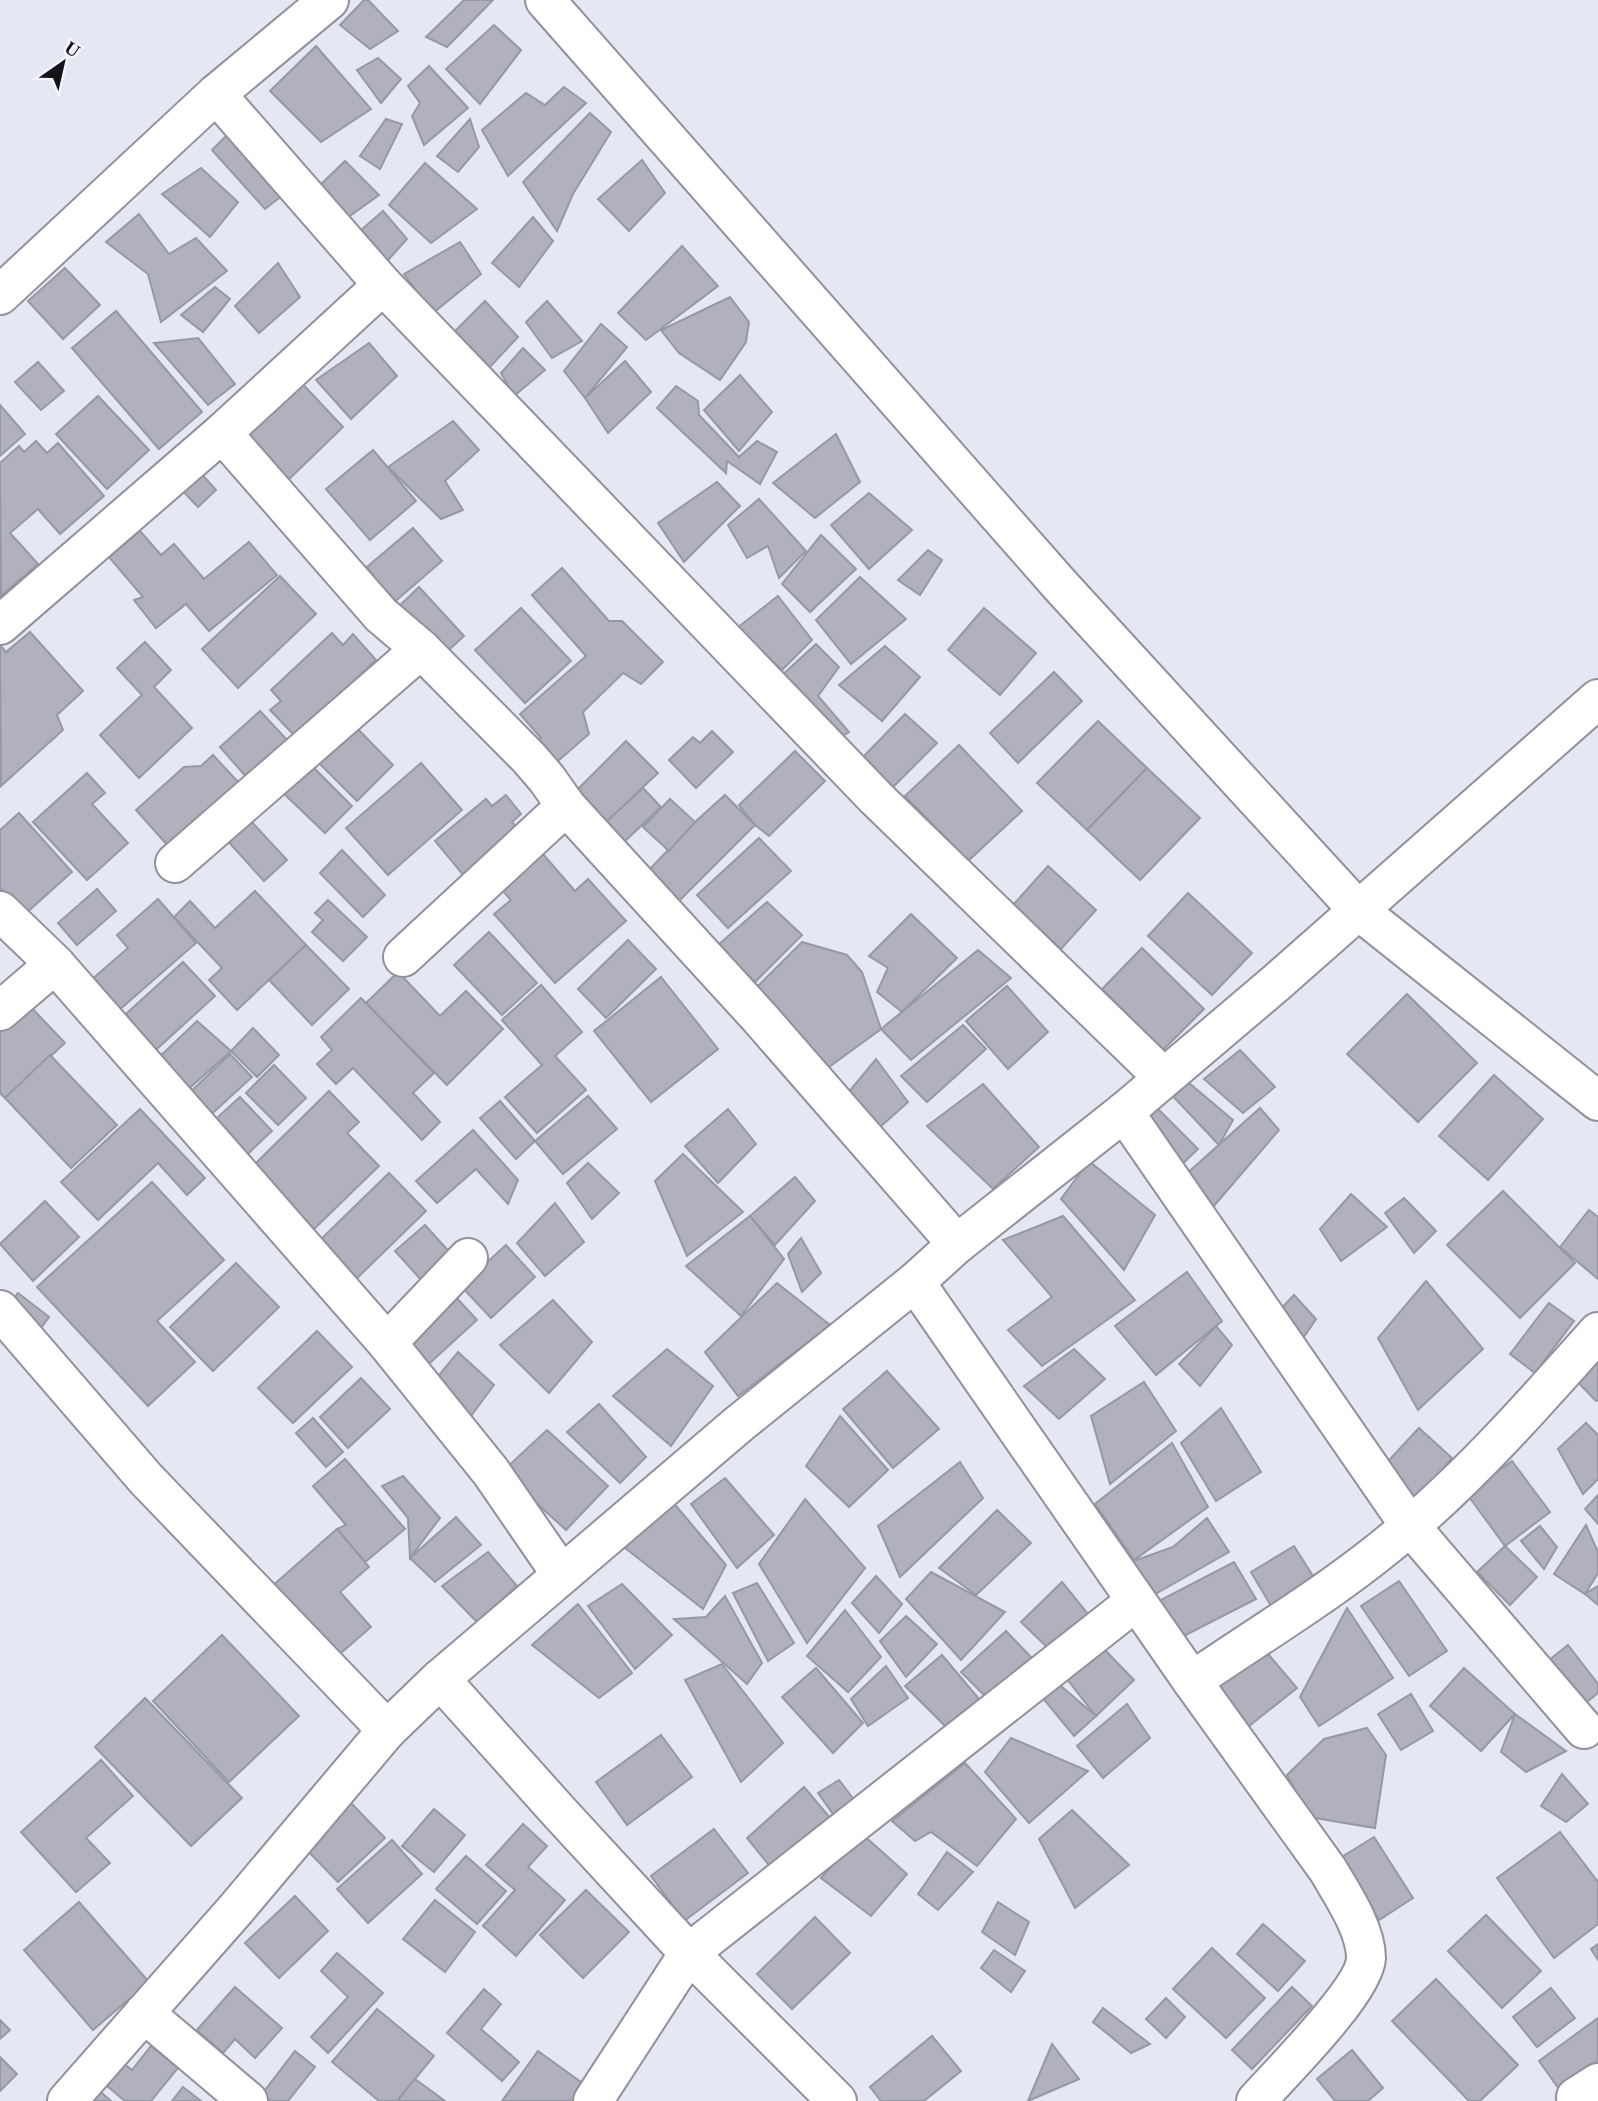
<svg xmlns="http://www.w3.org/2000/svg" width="1598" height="2101" font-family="Georgia,serif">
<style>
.building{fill:#b0b1bd;stroke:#9698a3;stroke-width:2}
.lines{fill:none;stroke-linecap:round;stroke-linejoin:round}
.street-casing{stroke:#90919c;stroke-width:42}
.street{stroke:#fff;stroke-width:38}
</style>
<rect width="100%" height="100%" fill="#e5e7f3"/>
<g class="building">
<path d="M364 0H368L398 31 370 49 340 25Z"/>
<path d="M464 0H493L447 47 426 37Z"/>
<path d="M494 25 521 50 480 104 446 69Z"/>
<path d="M316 46 371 109 321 142 270 91Z"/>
<path d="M378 58 401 79 381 103 357 70Z"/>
<path d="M429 66 468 108 424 145 412 116 420 103 408 86Z"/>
<path d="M564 87 586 103 508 176 482 130 526 93 545 105Z"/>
<path d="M590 113 611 132 573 194 557 231 523 182Z"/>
<path d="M386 119 402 124 380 169 360 156Z"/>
<path d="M470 119 479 147 458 172 437 156Z"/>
<path d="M234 128 288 191 265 209 212 150Z"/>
<path d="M642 160 665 193 629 231 598 199Z"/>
<path d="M345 161 379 195 347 218 318 187Z"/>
<path d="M425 163 477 209 431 243 389 205Z"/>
<path d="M201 168 238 202 210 237 162 194Z"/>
<path d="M383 211 407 239 380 269 353 237Z"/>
<path d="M139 214 169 254 196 238 227 271 161 322 148 274 106 242Z"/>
<path d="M533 217 553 241 519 287 492 263Z"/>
<path d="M460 242 481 274 433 313 404 274Z"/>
<path d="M682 246 718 286 646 340 618 313Z"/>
<path d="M278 263 300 297 259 333 235 306Z"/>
<path d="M65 268 100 305 63 339 28 301Z"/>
<path d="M215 287 230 299 203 332 181 315Z"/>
<path d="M730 297 749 322 746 342 720 380 679 353 661 330Z"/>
<path d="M485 301 518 337 487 370 454 332Z"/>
<path d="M547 301 582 341 552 358 526 322Z"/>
<path d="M116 311 202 412 159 449 72 348Z"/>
<path d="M601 324 627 347 585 398 564 371Z"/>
<path d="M198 338 235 384 208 405 154 343Z"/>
<path d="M369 343 397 376 351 419 316 380Z"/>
<path d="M523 348 545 370 514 396 501 373Z"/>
<path d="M625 361 651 392 608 433 585 398Z"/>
<path d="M38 362 64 391 41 410 15 382Z"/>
<path d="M740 375 772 412 739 451 704 410Z"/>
<path d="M296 377 343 427 284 484 240 430Z"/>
<path d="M676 386 698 401 699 415 739 457 757 441 777 452 760 484 727 461 726 473 657 408Z"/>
<path d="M98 396 149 450 107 489 56 434Z"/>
<path d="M0 405 25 434 0 456Z"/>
<path d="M453 421 479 450 445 481 463 510 441 519 388 467Z"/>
<path d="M836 434 860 482 815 518 773 483Z"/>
<path d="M36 441 47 453 58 443 104 496 60 534 38 509 10 533 38 564 1 596 0 463 19 446 24 452Z"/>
<path d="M373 450 416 501 370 540 326 489Z"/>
<path d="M198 470 216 490 198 507 179 487Z"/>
<path d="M717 482 740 506 684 562 658 523Z"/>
<path d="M869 493 912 530 869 569 831 525Z"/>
<path d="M759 499 806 551 779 578 768 546 747 558 728 525Z"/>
<path d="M413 528 442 561 385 610 363 585 374 576 367 567Z"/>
<path d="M140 531 161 555 174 544 204 579 249 542 277 575 209 631 186 604 156 628 134 600 143 597 109 557Z"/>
<path d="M821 535 856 569 810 612 782 584Z"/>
<path d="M928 550 942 560 920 595 898 580Z"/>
<path d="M562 568 609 621H622L663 662 641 684 623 673 583 712 589 734 551 767 533 746 541 738 520 714 586 656 532 595Z"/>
<path d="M280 576 316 614 238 688 202 649Z"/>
<path d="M860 577 906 619 851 664 816 620Z"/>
<path d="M419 587 464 636 439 659 394 611Z"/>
<path d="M778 596 812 640 782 670 737 628Z"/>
<path d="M521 608 571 661 525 703 475 650Z"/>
<path d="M984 608 1036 653 1000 695 948 650Z"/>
<path d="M30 632 83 691 57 715 63 730 1 786 0 645 6 652Z"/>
<path d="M332 633 343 645 353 634 376 660 295 736 270 710 281 701 271 690Z"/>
<path d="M145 642 171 670 154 687 192 728 139 778 100 735 142 695 117 668Z"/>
<path d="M816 644 839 667 818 696 849 732 841 737 778 679Z"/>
<path d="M885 646 920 677 882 721 839 685Z"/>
<path d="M1054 672 1082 701 1018 763 990 733Z"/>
<path d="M260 711 289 742 248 779 220 747Z"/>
<path d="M905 714 937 743 891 789 860 760Z"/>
<path d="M350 721 393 765 357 801 314 758Z"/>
<path d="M1098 721 1147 768 1087 830 1037 783Z"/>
<path d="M712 731 733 752 696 788 669 760 693 737 700 743Z"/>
<path d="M626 741 658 773 604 824 569 798Z"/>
<path d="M959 745 1022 811 968 861 905 796Z"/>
<path d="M795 751 825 781 769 836 755 825 739 805Z"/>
<path d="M213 755 240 784 170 848 136 810 184 767 201 766Z"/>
<path d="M309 763 352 806 325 833 281 791Z"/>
<path d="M421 763 462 810 388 875 346 828Z"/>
<path d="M1147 768 1200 818 1140 880 1087 830Z"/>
<path d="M87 773 105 793 92 804 128 843 87 880 33 822Z"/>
<path d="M643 788 661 807 623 843 604 824Z"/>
<path d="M506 795 521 814 512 822 525 837 470 883 435 841 486 799 492 806Z"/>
<path d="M725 795 755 825 677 903 647 872 695 822Z"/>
<path d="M670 799 695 822 669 851 643 827Z"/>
<path d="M19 813 72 872 25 914 0 888V830Z"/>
<path d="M249 819 287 860 264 881 226 839Z"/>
<path d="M759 838 791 871 728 928 697 895Z"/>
<path d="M536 846 575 891 588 879 626 921 555 983 494 914 511 900 494 881Z"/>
<path d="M342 850 385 895 363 917 320 873Z"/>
<path d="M1048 866 1096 910 1061 949 1013 905Z"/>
<path d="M97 889 116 911 77 945 58 923Z"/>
<path d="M255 891 306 945 237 1010 209 980 222 968 174 917 190 901 215 928Z"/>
<path d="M1188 893 1252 953 1212 995 1148 936Z"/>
<path d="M158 899 196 943 110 1018 83 987 128 948 117 935Z"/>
<path d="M328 900 367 937 343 961 312 932 323 920 315 913Z"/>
<path d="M767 902 802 935 755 982 717 946Z"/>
<path d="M911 914 957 958 902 1012 877 992 888 968 869 956Z"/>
<path d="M489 932 537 983 502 1015 454 965Z"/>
<path d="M628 940 656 969 606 1018 578 989Z"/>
<path d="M802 942 847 955 862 972 881 1029 829 1067 784 1034 747 997Z"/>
<path d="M306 945 349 989 312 1025 269 980Z"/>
<path d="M1142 948 1204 1009 1163 1050 1102 989Z"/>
<path d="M978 950 1011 978 911 1060 881 1029Z"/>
<path d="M183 962 215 996 148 1057 116 1023Z"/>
<path d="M398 972 440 1016 466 991 503 1029 447 1085 366 1003Z"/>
<path d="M661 977 718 1049 651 1102 594 1031Z"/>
<path d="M541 985 582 1032 555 1056 586 1090 537 1133 505 1097 542 1065 502 1020Z"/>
<path d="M1007 986 1048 1032 1008 1069 966 1021Z"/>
<path d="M1407 994 1477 1063 1418 1122 1347 1054Z"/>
<path d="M361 998 434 1073 413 1093 440 1122 422 1140 353 1068 336 1084 317 1064 332 1050 321 1037Z"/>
<path d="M28 1004 65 1043 5 1098 0 1093V1030Z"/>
<path d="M197 1021 231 1051 184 1093 154 1062Z"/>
<path d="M963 1025 986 1049 927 1102 901 1076Z"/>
<path d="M253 1028 279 1055 257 1077 231 1051Z"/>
<path d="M1240 1050 1275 1087 1243 1113 1204 1079Z"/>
<path d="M230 1054 252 1077 204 1121 183 1099Z"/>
<path d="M50 1055 117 1125 71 1168 5 1098Z"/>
<path d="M876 1059 908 1102 870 1136 842 1100Z"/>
<path d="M274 1065 306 1098 278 1125 246 1093Z"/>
<path d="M1494 1075 1543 1119 1488 1180 1439 1136Z"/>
<path d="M1182 1077 1233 1120 1219 1145 1168 1091Z"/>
<path d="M983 1084 1039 1147 993 1189 927 1126Z"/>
<path d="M329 1091 359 1122 347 1133 379 1166 314 1229 253 1166Z"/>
<path d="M588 1096 617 1129 563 1174 535 1141Z"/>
<path d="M240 1097 272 1131 239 1162 206 1128Z"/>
<path d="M500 1101 535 1141 516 1159 480 1118Z"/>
<path d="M1156 1107 1198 1149 1173 1173 1141 1124Z"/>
<path d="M1260 1108 1279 1130 1207 1214 1183 1177Z"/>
<path d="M140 1109 205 1178 187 1195 158 1163 98 1220 61 1182Z"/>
<path d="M728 1109 756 1144 718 1183 685 1146Z"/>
<path d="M473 1130 518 1180 508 1204 476 1169 437 1203 416 1181Z"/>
<path d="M683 1154 743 1212 687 1256 655 1181Z"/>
<path d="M1089 1161 1155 1215 1124 1270 1061 1199Z"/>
<path d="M588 1163 619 1193 592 1219 567 1183Z"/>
<path d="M389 1173 426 1211 350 1285 313 1247Z"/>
<path d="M795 1177 815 1201 775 1245 750 1216Z"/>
<path d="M152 1182 224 1260 157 1321 195 1362 148 1406 37 1287Z"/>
<path d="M1503 1191 1575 1263 1520 1318 1447 1245Z"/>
<path d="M1351 1194 1387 1227 1341 1261 1320 1229Z"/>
<path d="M1404 1198 1436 1231 1414 1253 1385 1213Z"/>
<path d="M45 1201 79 1237 33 1281 0 1244Z"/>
<path d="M555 1203 584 1242 545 1276 517 1243Z"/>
<path d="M1589 1210 1598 1217V1279L1560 1247Z"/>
<path d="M750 1216 784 1259 741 1316 686 1266Z"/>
<path d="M1063 1216 1135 1300 1042 1366 1008 1330 1052 1297 1003 1240Z"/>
<path d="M425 1225 453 1256 423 1282 395 1251Z"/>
<path d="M801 1238 821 1273 802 1292 788 1254Z"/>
<path d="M506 1245 535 1277 491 1318 461 1286Z"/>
<path d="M236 1263 279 1307 213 1371 170 1327Z"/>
<path d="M1187 1272 1222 1321 1156 1375 1115 1326Z"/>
<path d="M1426 1281 1483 1349 1418 1410 1378 1338Z"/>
<path d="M777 1283 830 1325 738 1396 705 1352Z"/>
<path d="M18 1293 49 1317 39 1331 7 1307Z"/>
<path d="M453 1294 477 1320 422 1370 398 1344Z"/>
<path d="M1294 1295 1316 1319 1295 1350 1273 1317Z"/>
<path d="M553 1300 592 1342 549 1393 500 1345Z"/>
<path d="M1549 1303 1574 1321 1535 1373 1510 1354Z"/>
<path d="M1216 1326 1232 1345 1200 1386 1179 1364Z"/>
<path d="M317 1331 352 1367 293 1423 258 1388Z"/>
<path d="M1598 1348V1400L1596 1401 1570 1374Z"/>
<path d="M667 1349 713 1386 671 1446 613 1396Z"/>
<path d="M1074 1349 1105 1379 1059 1419 1024 1386Z"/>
<path d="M458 1352 494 1385 471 1416 436 1379Z"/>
<path d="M887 1371 939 1429 893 1468 843 1409Z"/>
<path d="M361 1378 390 1409 348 1448 320 1417Z"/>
<path d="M1144 1382 1176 1431 1110 1484 1091 1416Z"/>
<path d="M599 1404 646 1457 620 1483 567 1432Z"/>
<path d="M1221 1408 1261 1472 1216 1501 1181 1443Z"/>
<path d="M840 1416 888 1470 849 1507 806 1466Z"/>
<path d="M313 1418 343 1452 326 1467 296 1433Z"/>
<path d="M1586 1423 1598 1435V1479L1583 1494 1558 1449Z"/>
<path d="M1419 1428 1452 1458 1415 1504 1379 1471Z"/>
<path d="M547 1430 608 1486 566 1530 502 1472Z"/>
<path d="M1172 1443 1208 1507 1134 1560 1095 1504Z"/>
<path d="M345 1459 405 1529 365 1562 337 1529 346 1525 313 1486Z"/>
<path d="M1512 1461 1550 1512 1505 1546 1467 1494Z"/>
<path d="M960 1462 983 1498 900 1577 878 1526Z"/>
<path d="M403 1476 440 1518 410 1558 408 1518 382 1486Z"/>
<path d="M725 1478 774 1535 737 1568 691 1504Z"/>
<path d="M1598 1495V1524L1585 1509Z"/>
<path d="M805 1499 865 1568 807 1643 759 1564Z"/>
<path d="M671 1500 726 1565 703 1609 625 1548Z"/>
<path d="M997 1510 1031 1543 976 1595 939 1568Z"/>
<path d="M456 1517 481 1545 435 1582 410 1558Z"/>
<path d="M1207 1518 1229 1552 1145 1600 1125 1564 1173 1547Z"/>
<path d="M1586 1525 1598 1552V1573L1585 1594 1554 1574Z"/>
<path d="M1540 1526 1557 1547 1544 1569 1521 1541Z"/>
<path d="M337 1529 369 1567 340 1592 371 1627 334 1659 271 1587Z"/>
<path d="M1294 1546 1318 1584 1274 1611 1251 1572Z"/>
<path d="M1505 1546 1537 1577 1510 1605 1477 1572Z"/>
<path d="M488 1552 517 1586 477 1622 442 1586Z"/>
<path d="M1234 1562 1256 1599 1174 1641 1149 1606Z"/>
<path d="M931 1572 1005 1612 961 1660 906 1599Z"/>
<path d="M876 1576 902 1604 879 1633 852 1603Z"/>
<path d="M1399 1581 1447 1651 1409 1676 1361 1606Z"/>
<path d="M1062 1582 1096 1624 1053 1653 1021 1622Z"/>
<path d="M757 1583 794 1643 768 1661 733 1593Z"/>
<path d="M622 1584 672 1635 635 1669 588 1606Z"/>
<path d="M1598 1586V1605L1585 1594Z"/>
<path d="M725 1596 762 1663 747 1684 674 1619 706 1617Z"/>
<path d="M578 1604 632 1673 599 1698 532 1645Z"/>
<path d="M1347 1608 1393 1678 1319 1726 1300 1697Z"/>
<path d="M845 1610 881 1657 848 1692 807 1656Z"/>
<path d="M906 1616 937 1644 906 1677 880 1641Z"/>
<path d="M1006 1631 1032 1658 992 1703 961 1672Z"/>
<path d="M222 1635 299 1716 229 1782 153 1701Z"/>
<path d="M1568 1645 1598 1684V1693L1582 1706 1548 1661Z"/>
<path d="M1103 1648 1134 1680 1096 1716 1066 1678Z"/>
<path d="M1263 1648 1297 1688 1244 1730 1213 1684Z"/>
<path d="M942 1655 985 1706 949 1730 905 1686Z"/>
<path d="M722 1664 783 1743 741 1782 685 1680Z"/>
<path d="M886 1666 908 1698 868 1726 851 1699Z"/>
<path d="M816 1668 863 1723 833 1753 782 1697Z"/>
<path d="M1464 1668 1515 1714 1481 1751 1430 1706Z"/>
<path d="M1055 1681 1096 1716 1074 1736 1042 1697Z"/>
<path d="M1411 1694 1433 1731 1401 1750 1378 1714Z"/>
<path d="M145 1698 242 1798 191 1846 95 1747Z"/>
<path d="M1127 1704 1150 1738 1103 1778 1077 1746Z"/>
<path d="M1515 1714 1566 1751 1526 1772 1501 1752Z"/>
<path d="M1367 1728 1386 1755 1375 1828 1309 1817 1287 1775 1324 1739Z"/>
<path d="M661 1735 692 1777 627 1825 596 1782Z"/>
<path d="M1011 1738 1088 1771 1029 1823 985 1772Z"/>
<path d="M101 1760 133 1796 86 1838 110 1863 76 1892 21 1832Z"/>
<path d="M965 1763 1016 1819 977 1866 931 1832 915 1841 892 1821Z"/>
<path d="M1562 1774 1588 1804 1566 1822 1541 1806Z"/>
<path d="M839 1780 862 1810 841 1825 818 1793Z"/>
<path d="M804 1787 836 1825 777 1875 747 1838Z"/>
<path d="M350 1802 385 1838 338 1882 304 1847Z"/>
<path d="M434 1809 465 1835 434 1872 402 1846Z"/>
<path d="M1072 1810 1129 1865 1075 1908 1039 1839Z"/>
<path d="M523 1824 547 1846 528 1867 565 1900 516 1956 483 1926 515 1890 486 1865Z"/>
<path d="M714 1829 748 1873 684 1921 651 1876Z"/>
<path d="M1560 1832 1598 1882V1924L1554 1958 1497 1878Z"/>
<path d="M861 1833 907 1874 871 1916 821 1878Z"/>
<path d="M1374 1837 1413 1898 1379 1920 1340 1858Z"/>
<path d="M392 1840 422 1874 368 1923 337 1889Z"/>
<path d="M947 1852 973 1872 938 1910 918 1894Z"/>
<path d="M466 1856 506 1891 477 1924 436 1889Z"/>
<path d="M586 1890 629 1932 583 1978 540 1935Z"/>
<path d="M295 1896 328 1931 279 1978 245 1943Z"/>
<path d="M435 1900 475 1932 445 1972 403 1939Z"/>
<path d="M79 1902 149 1982 93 2030 24 1950Z"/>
<path d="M998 1902 1029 1922 1015 1955 982 1932Z"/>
<path d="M1486 1915 1541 1971 1502 2008 1448 1951Z"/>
<path d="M815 1917 850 1953 792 2009 757 1974Z"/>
<path d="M1263 1924 1305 1961 1278 1991 1237 1954Z"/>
<path d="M1598 1944V1960L1591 1949Z"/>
<path d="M1212 1948 1265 1998 1226 2038 1173 1989Z"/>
<path d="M994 1950 1025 1971 1011 1992 981 1968Z"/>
<path d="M337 1953 383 1993 328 2053 311 2037 348 1997 321 1971Z"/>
<path d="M1436 1979 1518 2065 1480 2101H1469L1392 2021Z"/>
<path d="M235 1987 282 2028 255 2058 235 2039 223 2053 197 2030Z"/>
<path d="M1292 1987 1312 2006 1252 2069 1232 2050Z"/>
<path d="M1551 1988 1575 2018 1537 2047 1513 2017Z"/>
<path d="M484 1989 501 2004 481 2029 519 2062 502 2081 447 2033Z"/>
<path d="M1166 1998 1185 2017 1166 2038 1146 2019Z"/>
<path d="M1103 2008 1150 2044 1131 2053 1093 2022Z"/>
<path d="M377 2009 434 2056 397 2101H379L332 2062Z"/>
<path d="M1598 2018V2060L1559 2089 1539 2061Z"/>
<path d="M0 2020 10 2030 0 2039Z"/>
<path d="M932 2036 961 2071 924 2101H881L870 2087Z"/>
<path d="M1052 2044 1079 2079 1028 2101Z"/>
<path d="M151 2046 178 2068 151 2101H125L106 2085 123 2063 132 2070Z"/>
<path d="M1352 2050 1383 2088 1368 2101H1335L1317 2079Z"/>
<path d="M295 2051 315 2067 288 2101H271L262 2094Z"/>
<path d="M538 2051 592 2090 584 2101H502Z"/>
<path d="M0 2057 17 2074 0 2091Z"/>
<path d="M415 2079 445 2101H397Z"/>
<path d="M183 2087 201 2101H172Z"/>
<path d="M96 2088 111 2101H85Z"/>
</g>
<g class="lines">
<g class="street-casing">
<g id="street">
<path d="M545 0 1060 585 1358 910 1598 1101"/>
<path d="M216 94 383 285 876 798 1163 1077"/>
<path d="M0 295 216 94 329 0"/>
<path d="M222 433 381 615 421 649 529 758 547 779 566 806 759 1017 957 1244"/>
<path d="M0 625 222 433 383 285"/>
<path d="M175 863 421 649"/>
<path d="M0 911 55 964 0 1011"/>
<path d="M403 957 566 806"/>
<path d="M55 964 387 1343 491 1472 561 1574"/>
<path d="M1124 1112 1410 1526 1584 1729"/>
<path d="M915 1282 1192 1681 1328 1870C1342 1894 1366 1929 1366 1958 1365 1990 1280 2074 1256 2101"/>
<path d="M0 1310 146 1479 387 1730"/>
<path d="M387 1343 468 1258"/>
<path d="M440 1679 560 1813 689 1953 837 2101"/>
<path d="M1192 1681C1265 1631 1343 1585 1409 1527 1478 1468 1538 1399 1598 1332"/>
<path d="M144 2013 248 2101"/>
<path d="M1576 2097 1598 2083"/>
<path d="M67 2101 236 1909 387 1730 440 1679 740 1423 915 1282 957 1244 1124 1112 1276 983 1598 699"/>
<path d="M593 2101 689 1953 1136 1601"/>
</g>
</g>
<use href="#street" class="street"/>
</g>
<g transform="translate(63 63) rotate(34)" stroke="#f3f4fe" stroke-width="5" paint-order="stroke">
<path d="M0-5L12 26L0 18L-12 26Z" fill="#131418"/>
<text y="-10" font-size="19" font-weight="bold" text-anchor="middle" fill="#131418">U</text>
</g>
</svg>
